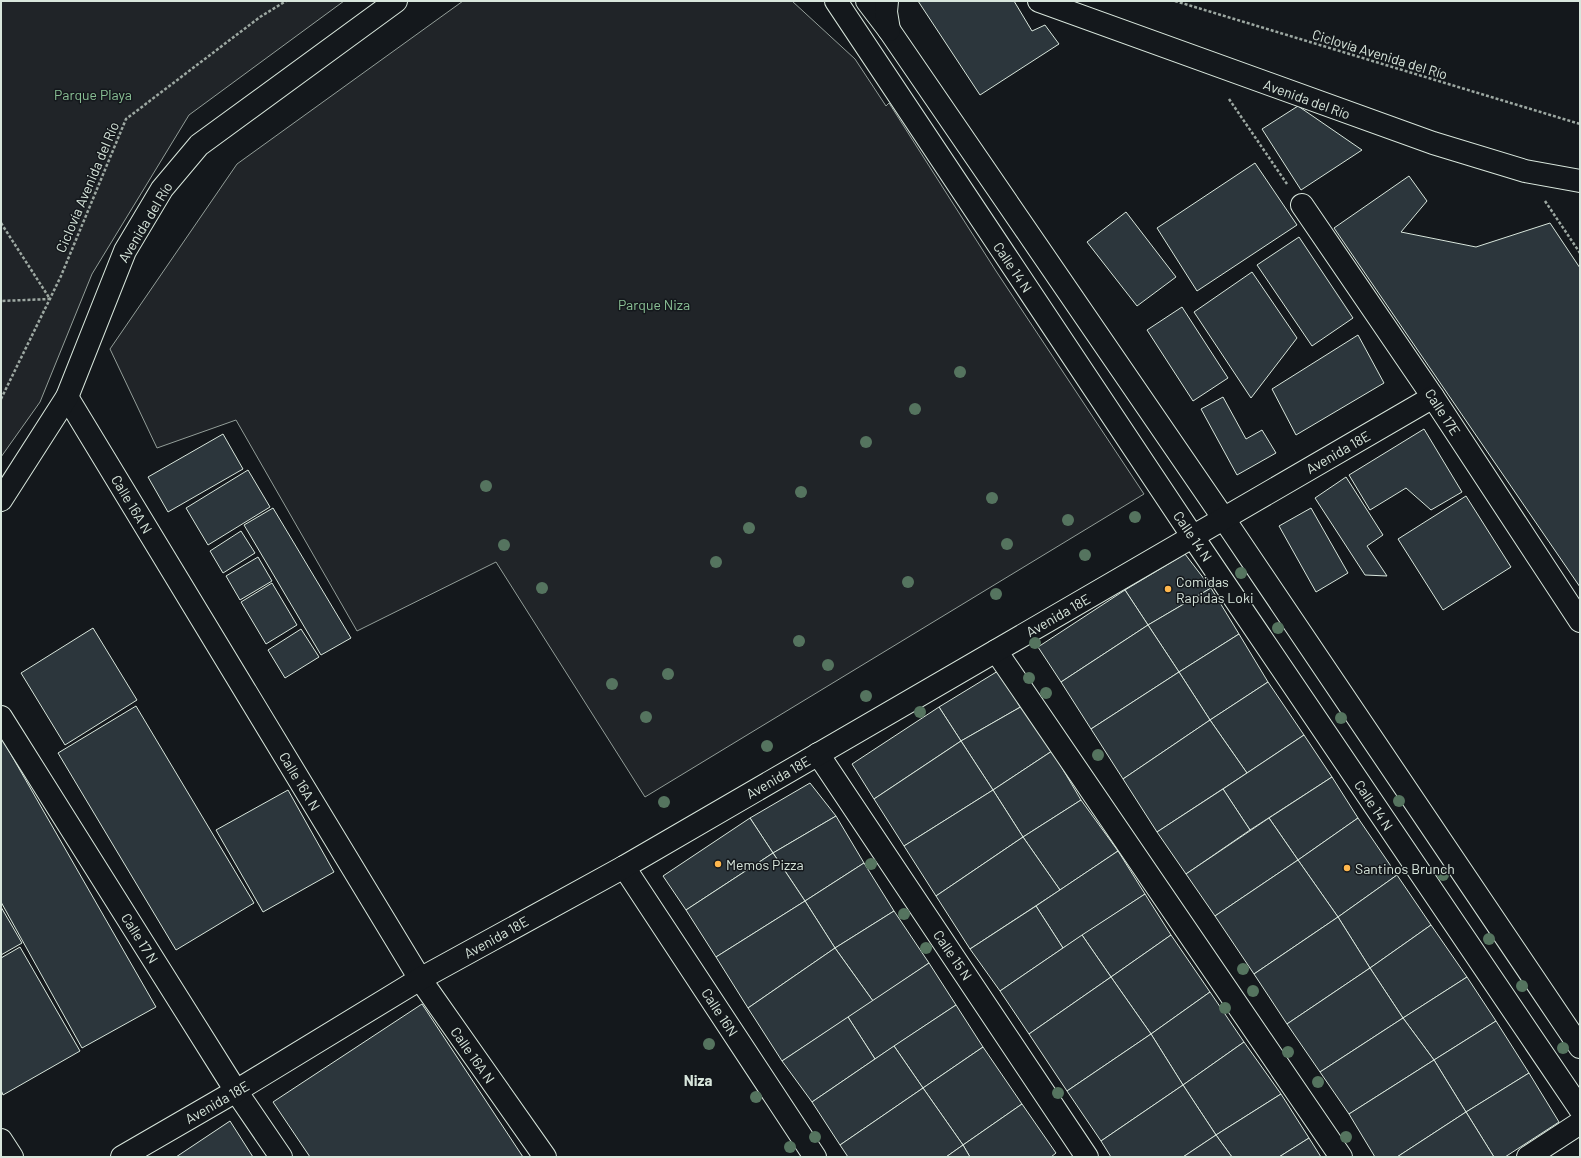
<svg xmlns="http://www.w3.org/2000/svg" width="1581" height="1158" font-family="Barlow,sans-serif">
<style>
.green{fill:#202428;stroke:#939e99}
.building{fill:#2c363c;stroke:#d8e6dc}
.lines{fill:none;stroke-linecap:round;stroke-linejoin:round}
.minor-casing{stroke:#d8e6dc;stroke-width:24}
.major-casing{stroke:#d8e6dc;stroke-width:24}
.path{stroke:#9da8a2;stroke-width:2.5;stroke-dasharray:3 2;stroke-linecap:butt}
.minor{stroke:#14181c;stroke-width:22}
.major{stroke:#14181c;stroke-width:22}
.tree{fill:#55745f}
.poi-dot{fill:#ffb74d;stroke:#14181c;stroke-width:1.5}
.labels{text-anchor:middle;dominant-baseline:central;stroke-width:3;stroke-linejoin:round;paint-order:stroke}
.street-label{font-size:14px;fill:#d8e6dc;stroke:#14181c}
.park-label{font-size:14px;fill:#8ac095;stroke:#14181c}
.poi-label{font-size:14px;fill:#d8e6dc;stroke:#14181c;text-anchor:start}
.neighbourhood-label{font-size:15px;font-weight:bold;fill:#d8e6dc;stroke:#14181c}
</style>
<rect width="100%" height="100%" fill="#14181c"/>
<g class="green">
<path d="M1 1H344L189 115 92 274 40 402 1 457Z"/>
<path d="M463 1H792L855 59 886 106 889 103 996 271 1144 494 645 797 496 562 357 631 236 420 157 448 110 349 237 164Z"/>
</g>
<g class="building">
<path d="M918 1H1014L1032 31 1045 25 1059 44 980 95Z"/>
<path d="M1298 106 1362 150 1301 190 1262 129Z"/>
<path d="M1255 163 1297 225 1197 291 1157 228Z"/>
<path d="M1409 176 1427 201 1401 232 1476 247 1550 223 1580 268V587L1334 228Z"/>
<path d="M1126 212 1176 277 1137 306 1087 242Z"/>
<path d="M1299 237 1353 318 1312 346 1257 265Z"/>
<path d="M1252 272 1297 338 1251 398 1194 312Z"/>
<path d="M1182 307 1228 378 1193 401 1147 330Z"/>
<path d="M1358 335 1384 383 1296 435 1272 389Z"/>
<path d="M1223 397 1246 439 1262 430 1276 453 1237 475 1201 409Z"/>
<path d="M1424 429 1462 492 1431 510 1406 488 1370 510 1349 475Z"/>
<path d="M223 434 243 469 168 512 148 477Z"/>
<path d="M248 470 270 507 208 545 186 508Z"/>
<path d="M1346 477 1383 535 1367 546 1387 576 1365 575 1315 498Z"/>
<path d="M1466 496 1511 567 1443 610 1398 539Z"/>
<path d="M273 508 351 638 321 655 244 525Z"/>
<path d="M1311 508 1348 573 1316 592 1279 526Z"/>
<path d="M241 531 255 553 223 573 210 551Z"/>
<path d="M1185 554 1211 588 1148 625 1125 590Z"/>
<path d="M258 557 272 581 240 600 226 576Z"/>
<path d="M272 583 297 625 266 644 241 602Z"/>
<path d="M1211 588 1239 634 1179 672 1148 625Z"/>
<path d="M1125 590 1148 625 1061 682 1038 647Z"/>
<path d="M1148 625 1179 672 1091 729 1061 682Z"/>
<path d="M93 628 137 700 65 745 21 673Z"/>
<path d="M301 629 319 657 285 678 268 650Z"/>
<path d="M1239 634 1268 682 1210 720 1179 672Z"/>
<path d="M998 671 1024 705 961 741 939 707Z"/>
<path d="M1179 672 1210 720 1123 779 1091 729Z"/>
<path d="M1268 682 1304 735 1247 773 1210 720Z"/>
<path d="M1024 705 1052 751 993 790 961 741Z"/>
<path d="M136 706 254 903 176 950 58 753Z"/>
<path d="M939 707 961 741 874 799 852 764Z"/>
<path d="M1210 720 1247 773 1157 832 1123 779Z"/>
<path d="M1304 735 1332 777 1250 830 1223 789Z"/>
<path d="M1 737 156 1007 82 1048 1 902Z"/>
<path d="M961 741 993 790 904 846 874 799Z"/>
<path d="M1052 751 1081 800 1023 837 993 790Z"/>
<path d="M1332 777 1358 818 1298 860 1269 818Z"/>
<path d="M810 783 836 816 773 853 750 818Z"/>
<path d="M1223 789 1250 830 1186 874 1157 832Z"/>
<path d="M288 790 334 872 263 912 216 830Z"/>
<path d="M993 790 1023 837 936 896 904 846Z"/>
<path d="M1081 800 1118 851 1060 890 1023 837Z"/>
<path d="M836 816 864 863 805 901 773 853Z"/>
<path d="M750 818 773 853 686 910 663 876Z"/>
<path d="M1269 818 1298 860 1215 916 1186 874Z"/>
<path d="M1358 818 1397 875 1338 917 1298 860Z"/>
<path d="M1023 837 1060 890 970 949 936 896Z"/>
<path d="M1118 851 1145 894 1063 948 1036 906Z"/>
<path d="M773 853 805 901 716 957 686 910Z"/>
<path d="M1298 860 1338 917 1254 974 1215 916Z"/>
<path d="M864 863 894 911 835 948 805 901Z"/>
<path d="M1397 875 1431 925 1370 968 1338 917Z"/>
<path d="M1145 894 1171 935 1111 977 1082 935Z"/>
<path d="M805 901 835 948 748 1008 716 957Z"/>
<path d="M1036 906 1063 948 1000 991 970 949Z"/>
<path d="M1 907 22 943 1 955Z"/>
<path d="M894 911 929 963 873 1001 835 948Z"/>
<path d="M1338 917 1370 968 1287 1024 1254 974Z"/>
<path d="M1431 925 1467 977 1403 1018 1370 968Z"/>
<path d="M1082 935 1111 977 1029 1034 1000 991Z"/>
<path d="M1171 935 1210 992 1151 1034 1111 977Z"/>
<path d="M20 947 80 1051 3 1095 1 1090V958Z"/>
<path d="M835 948 873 1001 782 1061 748 1008Z"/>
<path d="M929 963 956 1005 875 1059 848 1017Z"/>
<path d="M1370 968 1403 1018 1320 1072 1287 1024Z"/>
<path d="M1111 977 1151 1034 1067 1091 1029 1034Z"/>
<path d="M1467 977 1496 1021 1434 1060 1403 1018Z"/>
<path d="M1210 992 1244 1042 1183 1085 1151 1034Z"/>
<path d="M422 1004 523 1157H310L273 1102Z"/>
<path d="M956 1005 983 1047 923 1088 894 1046Z"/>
<path d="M848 1017 875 1059 812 1102 782 1061Z"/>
<path d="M1403 1018 1434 1060 1349 1114 1320 1072Z"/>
<path d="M1496 1021 1529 1073 1466 1112 1434 1060Z"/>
<path d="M1151 1034 1183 1085 1101 1141 1067 1091Z"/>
<path d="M1244 1042 1281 1094 1216 1135 1183 1085Z"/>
<path d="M894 1046 923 1088 840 1145 812 1102Z"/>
<path d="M983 1047 1022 1104 963 1145 923 1088Z"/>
<path d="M1434 1060 1466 1112 1397 1157H1375L1349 1114Z"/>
<path d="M1529 1073 1559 1122 1505 1157H1494L1466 1112Z"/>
<path d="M1183 1085 1216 1135 1183 1157H1111L1101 1141Z"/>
<path d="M923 1088 963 1145 946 1157H848L840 1145Z"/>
<path d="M1281 1094 1309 1138 1279 1157H1232L1216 1135Z"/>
<path d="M1022 1104 1056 1153 1051 1157H970L963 1145Z"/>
<path d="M1466 1112 1494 1157H1397Z"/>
<path d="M230 1121 253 1157H176Z"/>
<path d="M1216 1135 1232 1157H1183Z"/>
<path d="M1309 1138 1321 1157H1279Z"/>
<path d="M963 1145 970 1157H946Z"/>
</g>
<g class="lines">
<g class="minor-casing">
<g id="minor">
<path d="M836 1 1193 537 1580 1109"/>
<path d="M867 1 889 30 1224 519 1580 1047"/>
<path d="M1302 205 1433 397 1580 621"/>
<path d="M67 397 420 979 545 1157"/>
<path d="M996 651 1341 1157"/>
<path d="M1 717 236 1091 281 1157"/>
<path d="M818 754 1087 1157"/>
<path d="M624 867 815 1157"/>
<path d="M1 1140 12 1157"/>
<path d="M122 1157 236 1091 420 979 624 867 1433 397"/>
<path d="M1528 1157 1580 1123"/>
</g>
</g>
<g class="major-casing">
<g id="major">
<path d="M887 1 886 12 889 30"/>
<path d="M1039 1 1433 143 1525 171 1580 181"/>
<path d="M1 500 67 397 125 251 162 189 199 145 396 1"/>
</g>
</g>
<g class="path">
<path d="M1175 1 1580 124"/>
<path d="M1229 99 1287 184"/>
<path d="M1545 201 1580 253"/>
<path d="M1 223 50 299 1 301"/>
<path d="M1 399 61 276 126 119 260 17 286 1"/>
</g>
<use href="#minor" class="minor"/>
<use href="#major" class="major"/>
</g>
<g class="tree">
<circle cx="960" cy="372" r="6"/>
<circle cx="915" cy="409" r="6"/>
<circle cx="866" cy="442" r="6"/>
<circle cx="486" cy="486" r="6"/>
<circle cx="801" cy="492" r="6"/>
<circle cx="992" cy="498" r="6"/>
<circle cx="1135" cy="517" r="6"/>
<circle cx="1068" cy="520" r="6"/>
<circle cx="749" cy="528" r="6"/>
<circle cx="1007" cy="544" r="6"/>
<circle cx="504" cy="545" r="6"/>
<circle cx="1085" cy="555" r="6"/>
<circle cx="716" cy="562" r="6"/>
<circle cx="1241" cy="573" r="6"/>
<circle cx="908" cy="582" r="6"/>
<circle cx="542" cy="588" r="6"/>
<circle cx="996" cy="594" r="6"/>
<circle cx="1278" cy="628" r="6"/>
<circle cx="799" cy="641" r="6"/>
<circle cx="1035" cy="643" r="6"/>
<circle cx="828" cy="665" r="6"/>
<circle cx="668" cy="674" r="6"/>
<circle cx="1029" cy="678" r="6"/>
<circle cx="612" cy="684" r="6"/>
<circle cx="1046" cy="693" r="6"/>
<circle cx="866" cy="696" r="6"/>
<circle cx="920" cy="712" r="6"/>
<circle cx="646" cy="717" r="6"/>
<circle cx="1341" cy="718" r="6"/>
<circle cx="767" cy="746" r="6"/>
<circle cx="1098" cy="755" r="6"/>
<circle cx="1399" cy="801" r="6"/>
<circle cx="664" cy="802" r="6"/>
<circle cx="871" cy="864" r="6"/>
<circle cx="1443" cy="875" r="6"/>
<circle cx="904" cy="914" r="6"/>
<circle cx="1489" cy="939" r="6"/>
<circle cx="926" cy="948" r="6"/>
<circle cx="1243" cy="969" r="6"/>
<circle cx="1522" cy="986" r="6"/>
<circle cx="1253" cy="991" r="6"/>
<circle cx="1225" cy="1008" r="6"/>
<circle cx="709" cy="1044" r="6"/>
<circle cx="1563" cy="1048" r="6"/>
<circle cx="1288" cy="1052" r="6"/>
<circle cx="1318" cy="1082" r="6"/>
<circle cx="1058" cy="1093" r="6"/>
<circle cx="756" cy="1097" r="6"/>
<circle cx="815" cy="1137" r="6"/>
<circle cx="1346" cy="1137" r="6"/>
<circle cx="790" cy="1147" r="6"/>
</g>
<g class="poi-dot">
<circle cx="1168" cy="589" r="4"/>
<circle cx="718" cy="864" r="4"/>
<circle cx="1347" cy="868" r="4"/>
</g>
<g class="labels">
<g class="street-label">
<text transform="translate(1380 54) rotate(17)">Ciclovía Avenida del Río</text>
<text transform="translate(1307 99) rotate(20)">Avenida del Río</text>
<text transform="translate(87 187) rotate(-67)">Ciclovía Avenida del Río</text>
<text transform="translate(145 222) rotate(-59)">Avenida del Río</text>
<text transform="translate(1013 267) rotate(56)">Calle 14 N</text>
<text transform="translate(1443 412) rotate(57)">Calle 17E</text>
<text transform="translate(1338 452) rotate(-30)">Avenida 18E</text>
<text transform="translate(132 504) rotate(59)">Calle 16A N</text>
<text transform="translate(1193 536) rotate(56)">Calle 14 N</text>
<text transform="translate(1058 615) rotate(-30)">Avenida 18E</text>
<text transform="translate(778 777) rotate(-30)">Avenida 18E</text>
<text transform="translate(300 781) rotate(59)">Calle 16A N</text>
<text transform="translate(1374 805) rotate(56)">Calle 14 N</text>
<text transform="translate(496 937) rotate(-29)">Avenida 18E</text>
<text transform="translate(140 938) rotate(58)">Calle 17 N</text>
<text transform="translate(953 955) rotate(56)">Calle 15 N</text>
<text transform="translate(720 1012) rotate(57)">Calle 16N</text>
<text transform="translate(473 1055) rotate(55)">Calle 16A N</text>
<text transform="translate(217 1102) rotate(-30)">Avenida 18E</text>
</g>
<g class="park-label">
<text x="93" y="94">Parque Playa</text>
<text x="654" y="304">Parque Niza</text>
</g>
<g class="poi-label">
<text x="1176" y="581">Comidas<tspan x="1176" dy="16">Rapidas Loki</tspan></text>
<text x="726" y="864">Memos Pizza</text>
<text x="1355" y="868">Santinos Brunch</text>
</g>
<g class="neighbourhood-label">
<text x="698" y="1080">Niza</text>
</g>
</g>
<rect width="1581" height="1158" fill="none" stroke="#d8e6dc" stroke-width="4"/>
</svg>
